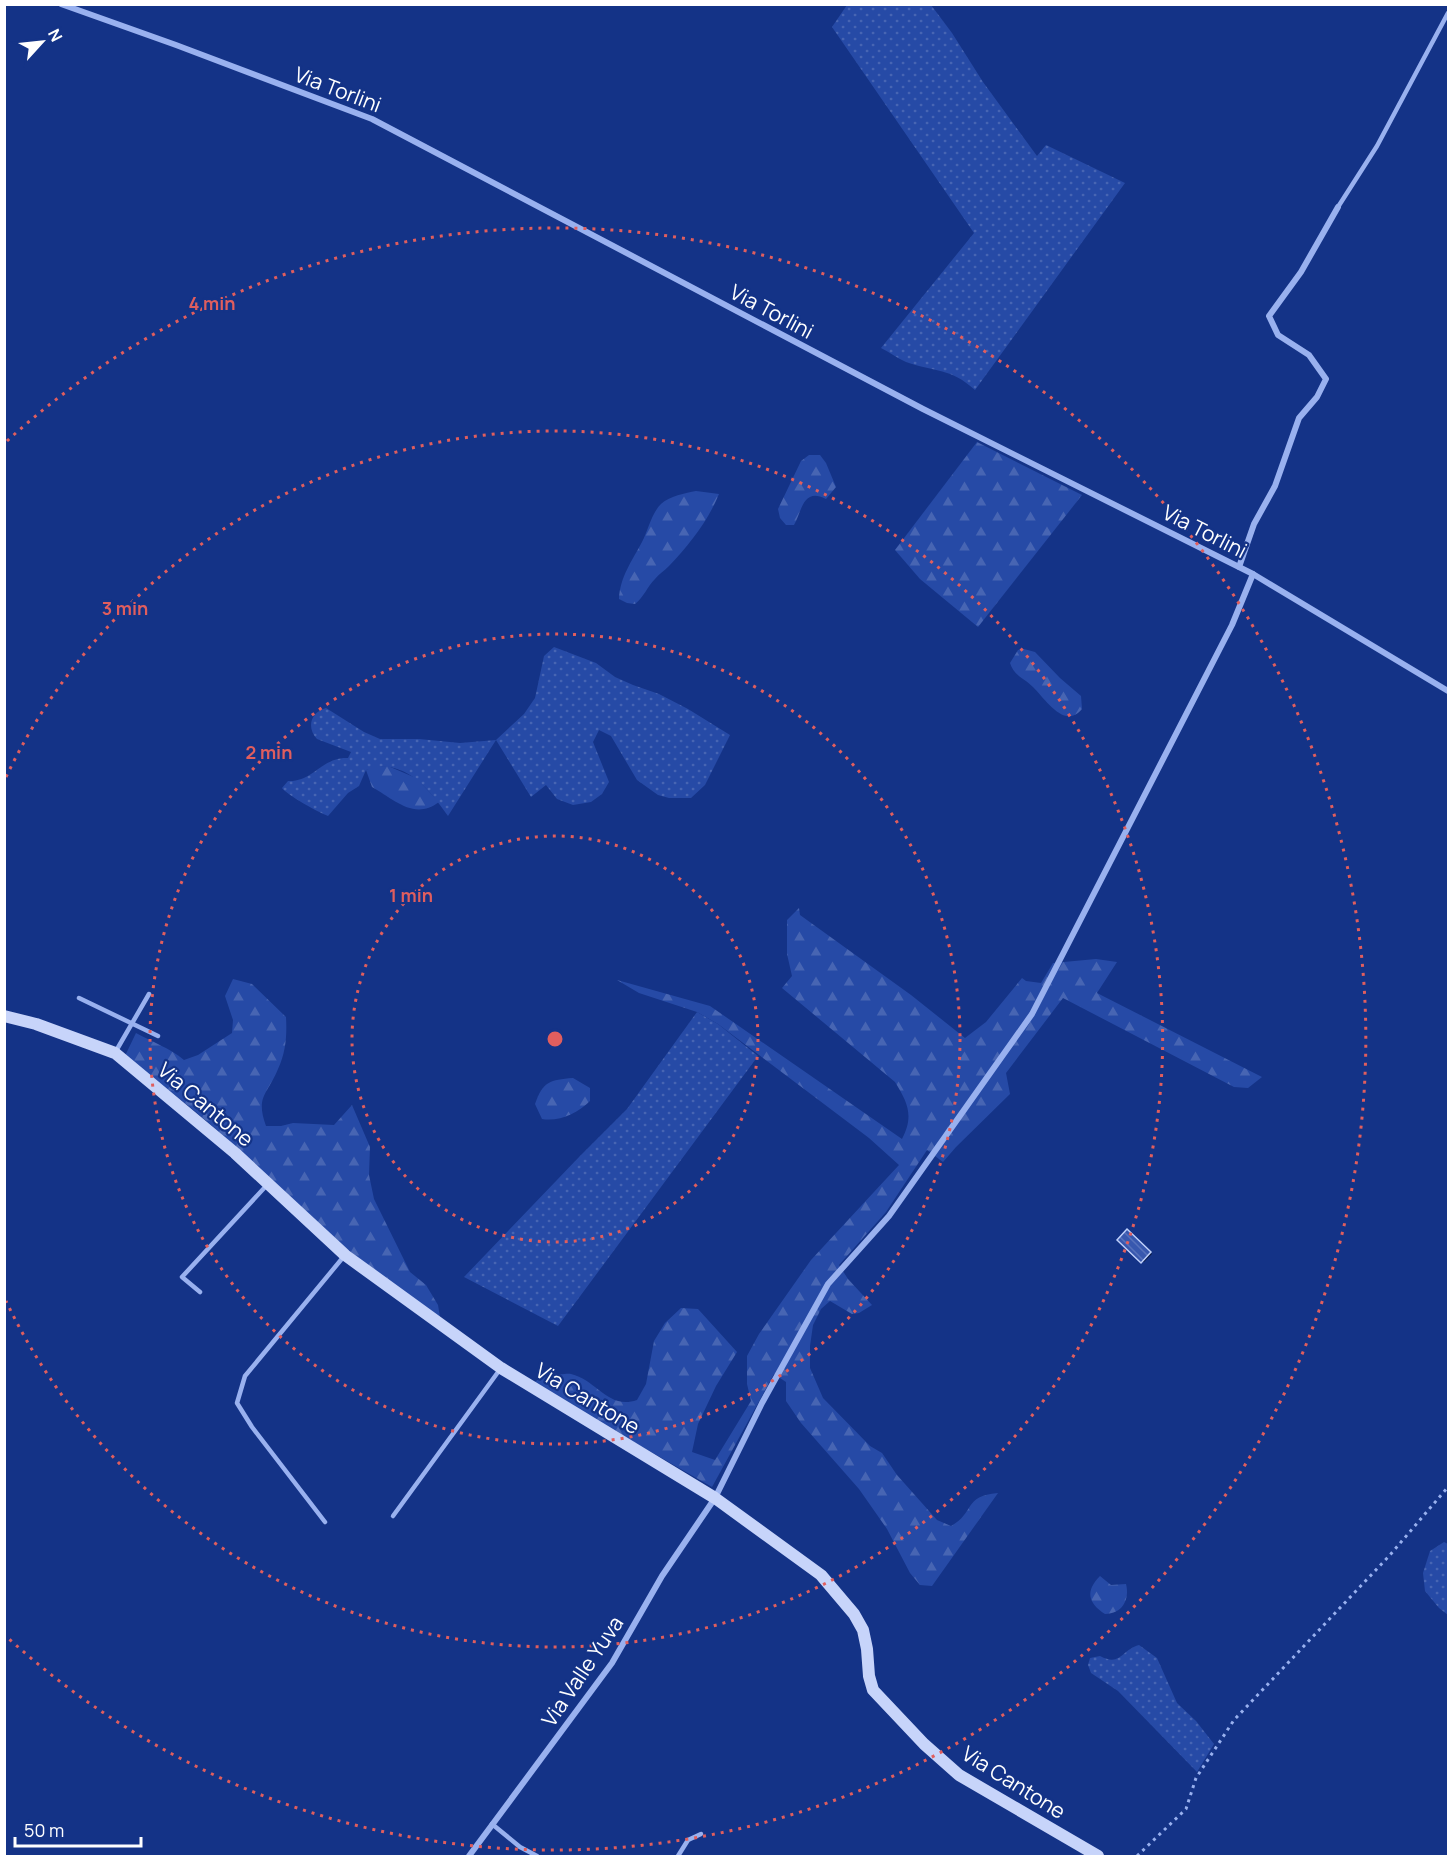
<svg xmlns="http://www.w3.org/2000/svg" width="1453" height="1861" font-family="Manrope,sans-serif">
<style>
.grass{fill:url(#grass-dots)}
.forest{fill:url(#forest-firs)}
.shadow{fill:#0007}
.building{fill:url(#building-back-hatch);stroke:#bfd0fb;stroke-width:1.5}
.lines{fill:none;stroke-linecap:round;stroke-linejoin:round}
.path{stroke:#99b1ef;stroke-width:3;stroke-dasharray:3 4.5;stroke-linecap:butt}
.service{stroke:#99b1ef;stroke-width:4.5}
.minor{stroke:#99b1ef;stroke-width:6}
.secondary{stroke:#c7d4fa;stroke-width:12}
.ring{fill:none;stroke:#e05e5e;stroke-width:3;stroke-dasharray:3 6}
.labels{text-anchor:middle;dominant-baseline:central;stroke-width:4.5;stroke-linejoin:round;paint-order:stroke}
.street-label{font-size:21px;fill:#fff;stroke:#143387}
.centre{fill:#e05e5e;stroke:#143387;stroke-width:3}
.ring-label{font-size:18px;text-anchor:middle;font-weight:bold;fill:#e05e5e;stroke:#143387;stroke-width:4.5;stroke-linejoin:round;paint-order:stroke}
</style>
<defs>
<pattern id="grass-dots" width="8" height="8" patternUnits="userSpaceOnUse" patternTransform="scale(1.5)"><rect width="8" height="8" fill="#264aa6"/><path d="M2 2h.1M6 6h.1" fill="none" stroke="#4765b3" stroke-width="1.8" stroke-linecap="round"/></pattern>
<pattern id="forest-firs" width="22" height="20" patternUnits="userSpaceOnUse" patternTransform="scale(1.5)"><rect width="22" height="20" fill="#264aa6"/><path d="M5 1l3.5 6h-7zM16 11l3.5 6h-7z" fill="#4765b3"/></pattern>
<pattern id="building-back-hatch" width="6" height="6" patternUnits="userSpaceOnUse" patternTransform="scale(1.5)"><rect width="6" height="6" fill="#3858af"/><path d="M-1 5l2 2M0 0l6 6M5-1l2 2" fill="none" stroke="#5671bb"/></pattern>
</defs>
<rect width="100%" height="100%" fill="#143387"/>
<g class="grass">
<path d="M847 5H931L952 33 983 82 1037 156 1046 145 1125 183 975 390C951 368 935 372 906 362 897 358 889 352 881 348L974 233 832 27Z"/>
<path d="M554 647 596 663 615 677 633 685 659 694 688 709 730 735 705 785 691 798H669L658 795 637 780 611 736 599 730 593 742 609 782 602 794 591 802 573 805 557 799 546 785 531 797 496 740 448 816C433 795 416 772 390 767 382 765 373 769 366 770L359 786 348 793 328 816C318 812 287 795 282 788L288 781C314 782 321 757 348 758L351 752 317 739C306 727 311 712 326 708L364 732 380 739H419L460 743 496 740 524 714 535 698 544 656Z"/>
<path d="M697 1012 718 1024 758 1056 558 1326 464 1277 580 1156 627 1109Z"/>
<path d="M1444 1542 1448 1544V1615L1439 1608 1425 1591 1423 1573 1430 1551Z"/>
<path d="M1139 1645 1157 1658 1177 1703 1196 1721 1214 1744 1197 1772 1118 1691 1091 1673 1088 1665 1090 1658 1100 1656C1121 1667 1121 1650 1139 1645Z"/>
</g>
<g class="forest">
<path d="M977 442 1082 495 978 627 920 579 895 550Z"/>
<path d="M809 455H820L826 463 836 487 826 499C803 487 802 511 794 525H786L780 518 778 509 801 461Z"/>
<path d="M696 491 719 494C708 521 689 545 669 566 664 571 659 574 655 579 647 587 644 597 635 604L627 603 619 599C620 577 632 561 642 542 648 531 651 514 661 504 669 496 686 493 696 491Z"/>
<path d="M1024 649 1035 652 1060 678 1081 696 1082 709C1065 730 1046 700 1033 687 1024 678 1014 676 1010 663L1018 650Z"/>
<path d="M388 766 416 778 439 802C414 821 394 799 372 787L366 770 374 767Z"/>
<path d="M799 908 800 915 911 995 965 1038 986 1022 1022 978 1026 981 1041 983 1053 963 1096 959 1117 962 1097 993 1262 1077 1248 1088 1234 1087 1063 998 1006 1073 1010 1094 956 1147 943 1162 927 1150 886 1212 839 1265 848 1279 872 1305 859 1313 852 1314 830 1301 821 1309 813 1325 810 1346V1368L823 1398 870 1446 882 1453 897 1475 937 1520 951 1526C975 1513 963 1496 998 1493L932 1586 920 1585 910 1573 887 1529 859 1489 801 1423 786 1401V1382L774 1374 712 1487 533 1384C541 1376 546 1373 557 1374 562 1375 567 1373 571 1374 597 1380 608 1410 637 1400L646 1384 654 1341 665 1323 681 1308 698 1309 737 1352 716 1386 698 1424 692 1452 715 1460 751 1401 747 1384V1356L759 1334 811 1260 899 1165 869 1138 718 1024 697 1012 639 993 617 980 710 1006 902 1139C914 1116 908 1103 895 1082L782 988 792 976 787 954V920Z"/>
<path d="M233 979 252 984 286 1017C287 1035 286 1052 278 1069 268 1094 255 1096 266 1126H281L293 1123 334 1125 352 1105 370 1147 369 1175 374 1199 410 1272 426 1285 438 1305 440 1317C408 1293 373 1272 344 1246 272 1182 204 1111 124 1058L136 1033C152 1042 170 1048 184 1060L198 1055 232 1033 233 1020 225 996Z"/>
<path d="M573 1078 590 1088V1101C578 1113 559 1122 542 1119L535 1104C543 1081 550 1080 573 1078Z"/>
<path d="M1100 1576 1111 1585 1126 1584C1130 1600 1122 1614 1105 1614 1088 1603 1085 1591 1100 1576Z"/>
</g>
<path class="shadow" d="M1129 1232 1152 1254 1144 1262H1142Z"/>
<path class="building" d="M1127 1229 1151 1252 1141 1263 1117 1240Z"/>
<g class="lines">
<path class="path" d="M1137 1856 1186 1809 1196 1778 1234 1720 1390 1555 1448 1487"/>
<g class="service">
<path d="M1338 207 1377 146 1448 13"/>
<path d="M79 998 158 1036"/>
<path d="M116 1051 149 994"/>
<path d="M200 1292 182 1277 266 1186"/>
<path d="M393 1516 501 1368"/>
<path d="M325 1522 252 1427 237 1403 245 1376 345 1255"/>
<path d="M492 1824 520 1847 537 1856"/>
<path d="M678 1856 688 1840 701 1834"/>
</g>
<g class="minor">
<path d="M61 4 176 45 372 119 923 409 1253 574 1448 691"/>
<path d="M1239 567 1254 524 1275 486 1299 418 1317 397 1326 379 1309 355 1278 335 1269 316 1301 272 1338 207"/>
<path d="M469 1856 612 1663 662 1576 715 1498 762 1403 828 1284 889 1216 1032 1014 1232 625 1253 574"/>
</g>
<path class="secondary" d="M4 1016 36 1024 115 1053 235 1153 345 1255 501 1368 715 1498 821 1575 854 1614 863 1630 867 1649 869 1676 873 1690 924 1744 959 1775 1098 1856"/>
</g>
<g class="ring">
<circle cx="555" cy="1039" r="203"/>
<circle cx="555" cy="1039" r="405"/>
<path d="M6 777A608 608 0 1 1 6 1301"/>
<path d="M7 441A811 811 0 1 1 7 1637"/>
</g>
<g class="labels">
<g class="street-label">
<text transform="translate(338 89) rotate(21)">Via Torlini</text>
<text transform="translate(772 311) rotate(28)">Via Torlini</text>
<text transform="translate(1205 531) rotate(27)">Via Torlini</text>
<text transform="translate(206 1104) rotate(40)">Via Cantone</text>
<text transform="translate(588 1398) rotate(31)">Via Cantone</text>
<text transform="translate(582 1671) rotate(-56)">Via Valle Yuva</text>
<text transform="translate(1014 1782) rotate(32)">Via Cantone</text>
</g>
</g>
<circle cx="555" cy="1039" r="9" class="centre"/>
<g class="ring-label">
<text x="212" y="310">4 min</text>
<text x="125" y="615">3 min</text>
<text x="269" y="759">2 min</text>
<text x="411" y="902">1 min</text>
</g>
<rect width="1453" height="1861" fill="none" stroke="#ffffff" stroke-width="12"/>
<g transform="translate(42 42) rotate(63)" stroke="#143387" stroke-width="4.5" paint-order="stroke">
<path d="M0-4.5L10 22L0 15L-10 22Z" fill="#ffffff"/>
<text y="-9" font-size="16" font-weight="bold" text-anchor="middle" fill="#ffffff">N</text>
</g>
<path d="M15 1837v9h126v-9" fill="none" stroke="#ffffff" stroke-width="3"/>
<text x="24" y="1837" font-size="18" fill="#ffffff" stroke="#143387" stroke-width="4.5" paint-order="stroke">50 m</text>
</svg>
